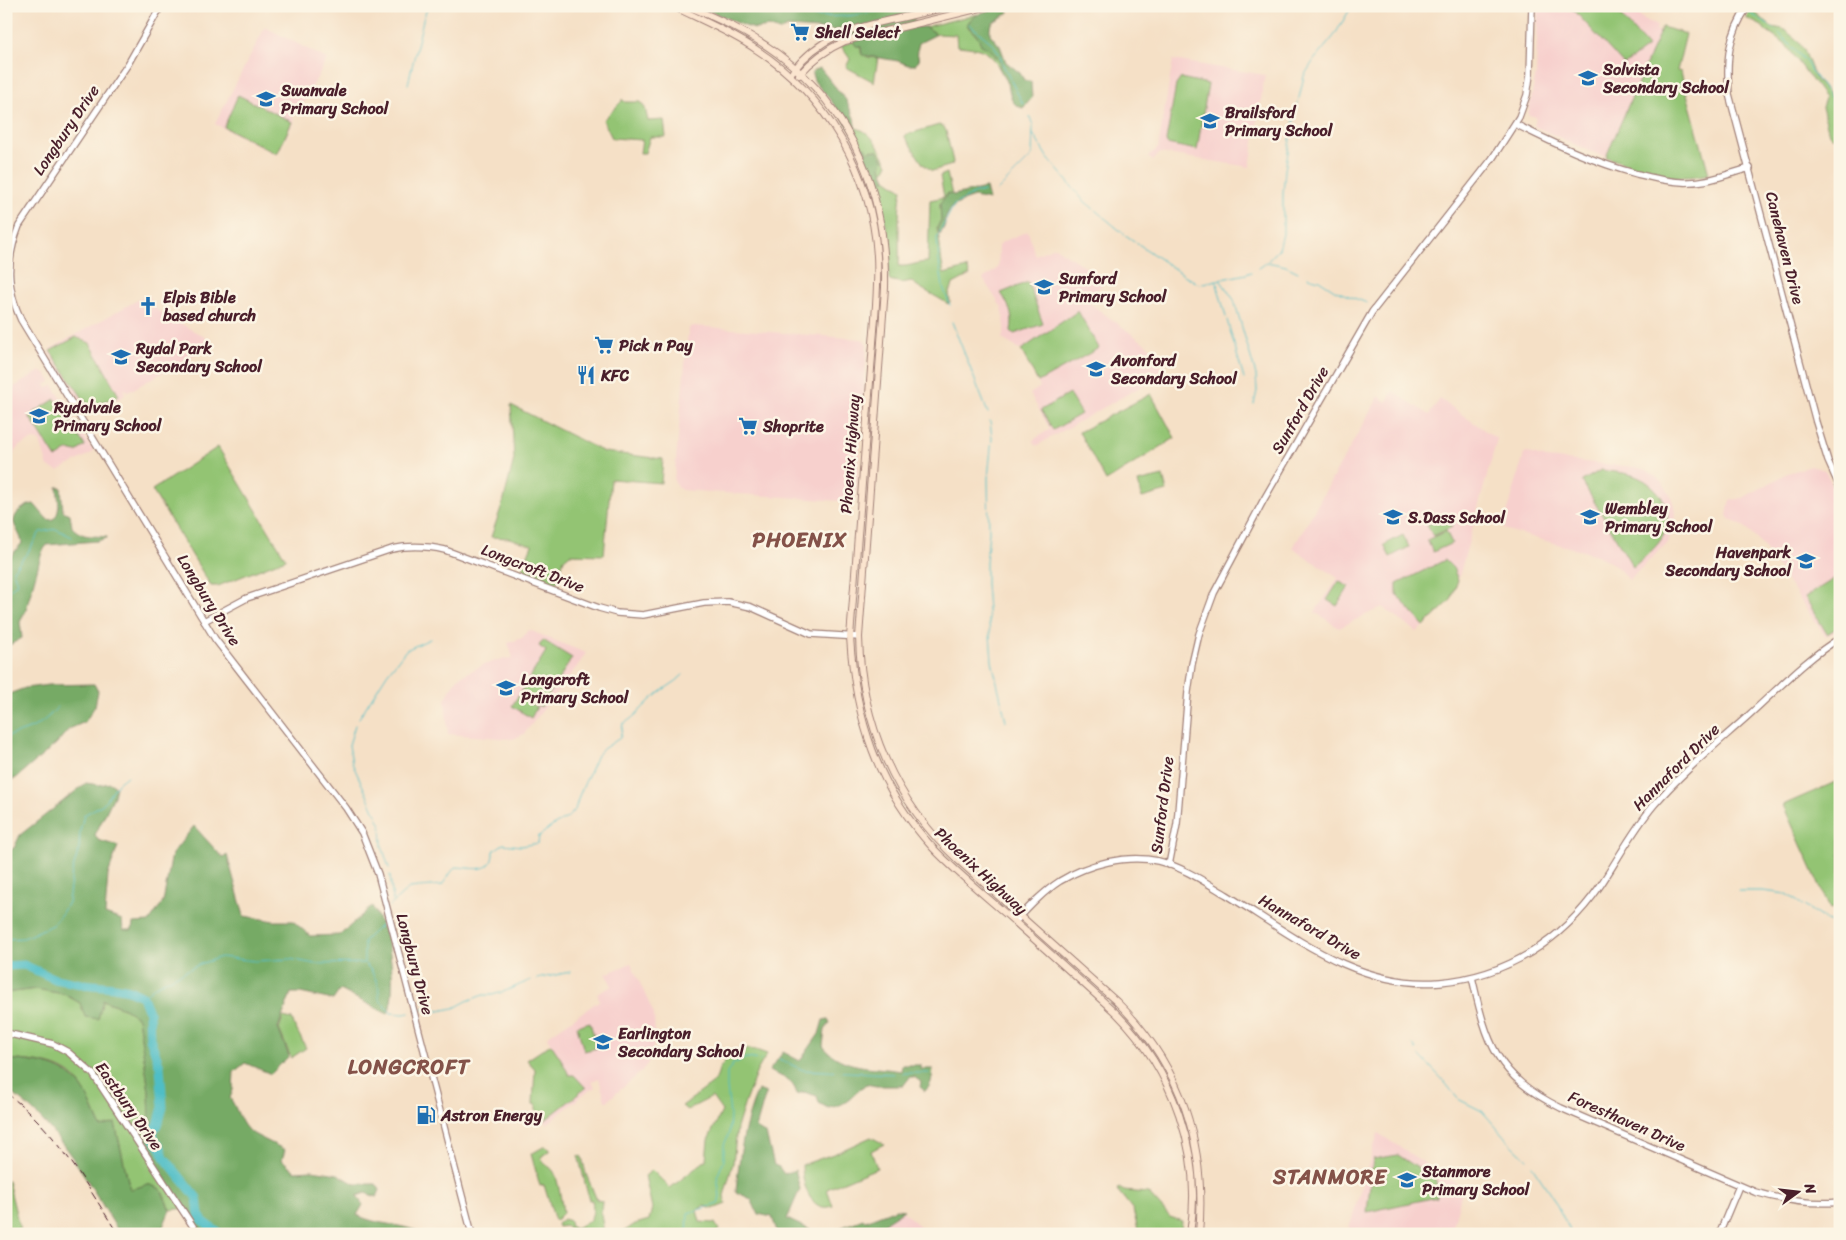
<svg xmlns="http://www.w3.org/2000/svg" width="1846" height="1240" font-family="Sriracha,sans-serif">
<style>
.built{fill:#f7d0cd}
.green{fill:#93c473;stroke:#6e724f}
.forest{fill:#76aa65;stroke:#606448}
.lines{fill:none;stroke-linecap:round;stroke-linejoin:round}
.stream{stroke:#50bec6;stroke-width:1}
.river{stroke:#50bec6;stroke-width:9}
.tertiary-casing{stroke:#a08078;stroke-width:8}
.secondary-casing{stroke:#a08078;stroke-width:8}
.tertiary{stroke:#fff;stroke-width:5.5}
.secondary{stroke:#fbe5cf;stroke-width:6}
.rail{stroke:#4a1f2b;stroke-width:1;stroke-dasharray:8 4;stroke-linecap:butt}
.labels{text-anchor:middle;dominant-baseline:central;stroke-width:5;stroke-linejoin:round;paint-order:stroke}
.poi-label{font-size:16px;font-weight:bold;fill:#4a1f2b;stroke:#fcf5e5;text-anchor:start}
.street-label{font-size:16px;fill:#4a1f2b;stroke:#fcf5e5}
.district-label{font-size:21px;font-weight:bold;letter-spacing:1px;fill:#845249;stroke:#fcf5e5}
</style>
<rect width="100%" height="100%" fill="#fcf5e5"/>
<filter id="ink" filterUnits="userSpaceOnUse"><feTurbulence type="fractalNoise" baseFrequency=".02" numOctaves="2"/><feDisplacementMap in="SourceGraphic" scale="10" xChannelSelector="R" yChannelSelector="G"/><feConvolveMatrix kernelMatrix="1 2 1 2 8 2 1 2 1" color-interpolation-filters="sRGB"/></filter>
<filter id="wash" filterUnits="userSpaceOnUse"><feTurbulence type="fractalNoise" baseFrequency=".0096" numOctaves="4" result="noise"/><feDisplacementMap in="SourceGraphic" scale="20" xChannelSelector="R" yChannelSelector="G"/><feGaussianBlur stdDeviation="1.12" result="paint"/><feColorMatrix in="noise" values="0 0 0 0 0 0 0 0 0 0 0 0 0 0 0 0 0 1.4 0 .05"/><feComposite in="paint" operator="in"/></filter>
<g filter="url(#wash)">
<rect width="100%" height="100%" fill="#f5e0c6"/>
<g class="built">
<path d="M1538 6H1631L1644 20 1657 26 1656 31 1661 32 1606 157 1589 151 1534 126 1536 117 1528 115 1536 73Z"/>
<path d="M265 27 327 59 297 115 294 114 292 117 294 121 277 155 215 124Z"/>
<path d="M1173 60 1265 75 1250 167 1160 153 1153 161 1148 157 1158 148Z"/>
<path d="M1028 231 1035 255 1055 247 1103 279 1102 284 1088 302 1154 350 1163 374 1036 446 1033 440 1050 429 1030 394 1040 387 1021 350 1002 339 1005 326 1002 308 983 279 998 268 999 246 1002 242Z"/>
<path d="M149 296 158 311 203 336 210 342 201 351 128 392 126 389 124 390 125 394 121 398 93 410 85 411 49 354 50 349 143 297Z"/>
<path d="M694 326 862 339 865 341 867 345 856 498 854 502 682 490 677 487 674 481 688 331 690 327Z"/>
<path d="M40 371 47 375 51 382 45 385 47 388 53 385 94 452 58 471 48 467 40 441 33 440 19 446 6 465V392Z"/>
<path d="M1393 391 1429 415 1440 399 1497 439 1459 577 1451 599 1417 632 1382 607 1339 628 1315 612 1338 578 1293 548 1379 396 1386 402Z"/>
<path d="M1528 453 1547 458 1635 467 1647 470 1663 483 1670 495 1674 505 1675 514 1674 523 1672 533 1666 544 1629 580 1615 565 1597 555 1503 529 1506 526V522L1505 521 1524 454Z"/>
<path d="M1811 466 1825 470 1840 500V631L1825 636 1763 546 1745 527 1729 519 1727 515 1730 500 1743 498 1788 473Z"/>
<path d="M529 630 586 653 579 664 524 734 513 739 448 734 445 700 454 683 459 677 483 665 502 659 513 658 508 643 522 638Z"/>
<path d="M631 963 654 1014 655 1040 648 1063 640 1073 607 1101H605L599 1078 592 1081 595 1088 590 1089 547 1124 536 1110V1105L533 1104 535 1069 527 1060 551 1044 547 1037 600 1000 597 994 612 986 606 974Z"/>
<path d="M1378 1133 1463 1188 1451 1234H1347Z"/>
<path d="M902 1211 929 1234H875L887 1221Z"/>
</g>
<g class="green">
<path d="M1570 6H1612L1648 47 1624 65Z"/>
<path d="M1751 9 1772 27 1783 29 1796 39 1804 50 1816 80 1831 96 1840 101V138L1832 137 1829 134 1822 107 1825 98 1786 45 1766 31 1762 26 1746 18Z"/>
<path d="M977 14 969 21 968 27 986 46 991 50 1001 64 999 68C989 48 978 48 957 46L956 35 938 34 935 35 934 32 925 27Z"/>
<path d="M1662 27 1686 34 1677 71 1681 72 1709 174C1668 183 1644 170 1606 157Z"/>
<path d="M853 41 861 47V53L868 57 878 58 874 82 846 67 850 59 841 46Z"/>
<path d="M1181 78 1208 84 1197 150 1167 144 1166 141 1176 85Z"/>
<path d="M238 95 292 122 277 154 224 127Z"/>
<path d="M622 99 625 102H640L645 108 648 121 664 120 666 137H650L645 153H640L642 140 612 138 603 120 622 101Z"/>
<path d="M939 125 944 127 946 131 953 162 952 165 932 171 923 164 905 137V135Z"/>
<path d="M856 128C873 132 879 149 888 164L884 172 880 167 881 156 879 154 867 153 864 147 861 146 854 135 856 133Z"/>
<path d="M947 173 952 195 948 193 940 204 941 220 937 228C941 243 940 258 944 274L967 268 970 275 953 284 952 288 949 292 950 302 948 304C935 295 921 290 911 281L902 283 889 280 887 230 879 194 882 190V182L886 179 902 190C897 212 900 243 899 266 910 267 917 262 928 262L930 200 944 197 940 176Z"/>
<path d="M1028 282 1043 324 1014 334 1011 331C1014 316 1009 305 1001 293Z"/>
<path d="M1078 311 1099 348 1038 382 1021 350Z"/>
<path d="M76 337 90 343 119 396 89 407 50 351Z"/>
<path d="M1069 394 1081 414 1053 430 1041 410Z"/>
<path d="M1151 394 1175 438 1106 481 1079 432Z"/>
<path d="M55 399 85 446 76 452 68 450 56 458 29 416Z"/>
<path d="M511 405 604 452 663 459 661 483 611 479 604 555 570 554 564 559 556 585 521 572 532 545 509 538 491 537 504 499 514 459Z"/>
<path d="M218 447 286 559 218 586H211L152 490Z"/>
<path d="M1601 470C1611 472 1622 472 1632 475 1658 483 1676 509 1663 536 1657 548 1643 558 1633 567L1582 481Z"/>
<path d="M1163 476 1167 491 1142 498 1138 482Z"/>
<path d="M1446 515 1452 527 1433 536 1427 525Z"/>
<path d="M1446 531 1452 543 1433 552 1427 540Z"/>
<path d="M1403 535 1409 547 1390 557 1384 545Z"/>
<path d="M1445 560 1453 568 1458 580 1451 600 1424 626 1397 595V584Z"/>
<path d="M1840 575V626L1827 634 1805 597Z"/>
<path d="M1339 581 1349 587 1337 606 1327 600Z"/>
<path d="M543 640 572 658 541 707 520 694 546 651 539 646Z"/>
<path d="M518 696 537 707 531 718 512 706Z"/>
<path d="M1840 780V905L1830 909 1783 805Z"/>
<path d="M36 989 64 994 80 1003 98 1019 102 1000 126 1009 138 1018 149 1091 150 1122 145 1141 147 1151 184 1208 170 1210 161 1189 148 1184 130 1190 115 1123 101 1128C93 1110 84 1082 67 1072 50 1061 25 1061 6 1059V993Z"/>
<path d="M283 1017 292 1019 294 1025 306 1048 291 1058 279 1029Z"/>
<path d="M590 1022 597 1048 584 1051 577 1026Z"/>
<path d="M551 1044 561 1059 569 1075H574L586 1088 544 1121 536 1110V1105L533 1104 535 1069 527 1060Z"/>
<path d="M742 1048 756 1050 767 1054 757 1071 745 1102 737 1128 733 1163 724 1196 726 1204 713 1209 704 1206 697 1210 700 1222 715 1223 719 1230 717 1232 710 1234H620L635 1224 649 1220 652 1208 645 1176 652 1170 670 1188 706 1160 708 1140 722 1111 712 1097 687 1110 682 1106 712 1084 717 1077 719 1069 730 1054Z"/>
<path d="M871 1137 884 1144 871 1151 877 1168 827 1189 833 1206C810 1214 802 1183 802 1165L836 1153Z"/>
<path d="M545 1146 550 1150 541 1157C543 1166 550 1165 554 1172 558 1179 562 1204 563 1213L555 1221 544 1185 540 1186 531 1154Z"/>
<path d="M578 1155 582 1157 586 1174 597 1200 602 1201 601 1212 604 1234H588L583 1230H569L567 1226 558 1227 557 1224 563 1219 570 1221 571 1227 573 1228C590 1224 595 1218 592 1200H589L588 1195Z"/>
<path d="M1398 1155 1436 1180 1437 1197 1367 1212 1373 1159Z"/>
<path d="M6 1181H8L21 1234H6Z"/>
<path d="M1119 1188 1124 1191 1148 1193 1170 1217 1182 1221 1181 1234H1139L1133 1210 1118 1191Z"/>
</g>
<g class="forest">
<path d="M698 6H929L914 10 913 17 917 27H925L934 32 935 35 919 43 917 51 919 61 915 65H908L898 61 862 55 861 47 856 46 844 27 834 30 787 27 779 31 769 27 755 29 745 26Z"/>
<path d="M1006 7 1009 13 993 22 990 28V34L1000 46 1006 62 1020 73 1024 80 1031 82 1032 98 1023 108C1010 105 1010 94 1008 84 1006 78 1002 74 999 68L1001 64C995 54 991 49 981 45L978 37 967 25C974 11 993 10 1006 7Z"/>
<path d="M820 68 846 100 854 118 856 133 854 135 832 102 815 82 812 75 813 71Z"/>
<path d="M861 146 866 148 867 153 871 150 878 151 883 159 881 167 886 179 882 182V190L879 194Z"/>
<path d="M986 188 989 200 974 197 965 200 951 208 944 221 945 225 940 235 937 228 941 220 940 204 948 193 953 195Z"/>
<path d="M57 487H61L63 511 70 514 72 527C83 539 93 535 107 537V538L97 541 47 545 42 552 26 610 20 622 22 638 6 647V562L22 543C21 535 16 530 14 523 13 513 26 504 34 504L47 519 52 520C62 513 58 499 57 487Z"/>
<path d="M94 684 98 691 95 706 85 722 69 729 56 744 15 779H6V695L25 688 49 685Z"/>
<path d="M86 783 99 785 110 783 116 787 114 796 95 835 98 840 118 846 108 875 105 914 122 920 123 930H132L133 923 149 922 163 902 172 854 194 826 223 858 227 855 244 916 274 921H293L310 936 340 935 372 906C376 914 380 922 384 930 392 952 396 992 388 1014L340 990 333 1000 300 993H291L278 1028 289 1056 271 1074 245 1063 234 1072 233 1090 230 1098C237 1108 239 1120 247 1129 252 1135 277 1145 285 1150L282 1160 295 1171 312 1170 338 1174 355 1184H376L380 1190 377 1197 365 1193 357 1196 363 1205 357 1215C378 1226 403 1223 424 1234H200L147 1151 145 1141 150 1122 149 1091 138 1018 126 1009 103 1000 98 1019 85 1017 80 1003 64 994 36 989 6 993V852L14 848 20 835Z"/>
<path d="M828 1019 830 1023 825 1030 823 1046C842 1070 873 1066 901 1071L902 1065H920V1069H933C932 1078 932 1085 925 1091L920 1087 921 1082 914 1077H910L903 1086H876L866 1084C850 1097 850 1104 828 1108L819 1103 817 1096 804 1092 797 1094C793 1079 782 1077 769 1071L783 1052 800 1061 819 1034 823 1020Z"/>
<path d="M6 1059C37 1062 67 1063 85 1092 91 1103 95 1116 101 1127L115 1123 130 1190 148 1184 161 1189 170 1210 162 1229 165 1234H120C88 1182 58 1124 6 1089Z"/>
<path d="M758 1090 766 1093 756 1128 766 1134 774 1165 779 1167 784 1174 795 1170 800 1189 787 1219 819 1234 832 1231 863 1219 865 1221 896 1209 904 1210 887 1221 875 1234H778L772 1217 758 1214 751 1199 736 1192C739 1157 744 1122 758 1090Z"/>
</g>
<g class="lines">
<g class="stream">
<path d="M759 6C800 19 854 21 894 6"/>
<path d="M922 6 923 7"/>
<path d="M1747 11 1776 30 1807 63 1811 71 1832 99V105L1840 122"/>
<path d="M969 24 993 44 1000 55 1002 63 1023 104"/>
<path d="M408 84 423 20 428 6"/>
<path d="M1033 134 1047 157 1083 200 1124 234 1176 270 1199 284 1246 274 1251 272"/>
<path d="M997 191 1032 156 1033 126 1030 117"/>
<path d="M1267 262 1279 249 1283 234V193L1285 170 1291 134 1304 76 1314 60 1334 36 1352 6"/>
<path d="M1258 268 1267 262 1286 266 1298 272"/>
<path d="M1308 277 1319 280 1336 291 1367 303"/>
<path d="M1216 280 1226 317"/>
<path d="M1221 281 1234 300 1256 375 1257 391 1254 404"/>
<path d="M950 305 943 287 939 261 937 238 954 205 975 193 984 191"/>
<path d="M1227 320 1244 379"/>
<path d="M952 322 988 413"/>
<path d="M990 421 992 438 988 478 989 532 986 562V584L992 661 1006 721"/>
<path d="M6 593 17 583 13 570 28 552 40 532 56 529 72 537"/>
<path d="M359 718 387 674 406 650 430 639"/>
<path d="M355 725 349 745 352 763 381 825 382 846 389 868"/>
<path d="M6 737C34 727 37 729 58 707"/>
<path d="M390 875 393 901"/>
<path d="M1739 891H1763L1786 894 1824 919 1840 925"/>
<path d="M390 906 409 888 442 885 455 867C470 867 494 876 493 851L503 844 521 846 538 843 539 836 554 825 567 818 575 810 579 796 597 755 603 749 620 738 623 724C636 717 643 706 654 697 663 688 675 684 683 675"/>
<path d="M6 939 24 938 52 925 62 913 68 902 72 872 79 849 80 831 84 815 103 804 118 783 127 776"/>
<path d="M365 964 371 970 379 986V999L391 1013 404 1014 409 1013"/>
<path d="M537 979 570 972"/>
<path d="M143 997 155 986 200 964 221 957 255 961 290 959 315 964 364 963V941L380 926 385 916"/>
<path d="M417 1010 423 1009 438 1011 454 1008 467 1001 483 995H492L503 992 531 980"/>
<path d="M1413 1045 1416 1050"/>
<path d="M1420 1056 1443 1080 1458 1099 1482 1111 1511 1144 1527 1159"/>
<path d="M779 1059 803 1070 894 1074"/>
<path d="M903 1073H929"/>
<path d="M1532 1166 1552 1196 1572 1234"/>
<path d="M687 1234 688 1213 718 1204 720 1196 717 1177 724 1160V1145L729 1133 730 1115 727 1087V1073L733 1064 746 1058 761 1060"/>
<path d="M853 1234 858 1229"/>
</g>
<path class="river" d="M6 966 24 965 55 979 81 984 114 987 129 990 143 997 149 1012 150 1038 160 1067 163 1107 158 1125 153 1130 154 1139 161 1148 164 1157 197 1198 199 1215 203 1221 220 1234"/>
</g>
</g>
<g filter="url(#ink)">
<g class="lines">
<g class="tertiary-casing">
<g id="tertiary">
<path d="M161 6 128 64 19 226C6 259 6 288 21 320L215 639 346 808 362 833 378 874 472 1234"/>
<path d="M1748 6C1728 36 1726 59 1729 94L1816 422 1828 461 1840 488"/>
<path d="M1515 124C1555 144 1593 162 1637 174 1654 178 1672 183 1690 182 1710 182 1730 173 1750 168"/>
<path d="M204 621 247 598 392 549C411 545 427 546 445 550L599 608 617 613 643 615 704 603 728 602 751 607 811 634 859 637"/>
<path d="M1169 865 1177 824 1188 692 1192 664 1199 634 1214 593 1263 501 1372 312 1492 159 1519 117 1527 95 1530 75 1532 6"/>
<path d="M1015 922C1029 907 1043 892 1060 881 1088 864 1126 854 1158 861 1183 867 1205 882 1227 895 1292 935 1358 989 1440 982 1507 976 1562 941 1600 886 1618 859 1633 830 1654 805 1682 772 1718 743 1750 714 1779 688 1807 658 1840 638"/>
<path d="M1472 977C1487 1044 1496 1076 1561 1108L1755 1192C1782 1200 1811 1205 1840 1202"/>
<path d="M6 1033 53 1044 68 1052 93 1074 198 1234"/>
<path d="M1719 1234 1739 1186"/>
</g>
</g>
<g class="secondary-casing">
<g id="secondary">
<path d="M673 6C701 20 731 32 757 50 826 95 872 173 877 256 878 272 877 289 876 305L850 637C855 718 877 787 933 848 956 872 982 893 1006 914 1043 947 1080 980 1116 1013 1173 1070 1203 1154 1190 1234"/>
<path d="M687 6C719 19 750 33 778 54 853 110 887 196 885 288L859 637C861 723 895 802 958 860L1117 1002C1181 1065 1207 1145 1199 1234"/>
<path d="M793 71C819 37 850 29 890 20 910 16 930 11 950 6"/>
<path d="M799 75C812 60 827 49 845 41L989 6"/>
</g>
</g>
<use href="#tertiary" class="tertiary"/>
<use href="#secondary" class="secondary"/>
<path class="rail" d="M6 1093C56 1129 85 1183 118 1234"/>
</g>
</g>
<defs>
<g id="supermarket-bare" transform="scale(1.5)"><path d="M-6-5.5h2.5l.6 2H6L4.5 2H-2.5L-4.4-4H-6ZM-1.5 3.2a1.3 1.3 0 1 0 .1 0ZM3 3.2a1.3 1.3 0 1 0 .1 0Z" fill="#1f6fb2" stroke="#fcf5e5" stroke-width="2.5" paint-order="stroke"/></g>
<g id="school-bare" transform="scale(1.5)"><path d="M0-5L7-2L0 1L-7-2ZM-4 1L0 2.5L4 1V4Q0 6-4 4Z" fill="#1f6fb2" stroke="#fcf5e5" stroke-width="2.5" paint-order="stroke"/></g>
<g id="church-bare" transform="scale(1.5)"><path d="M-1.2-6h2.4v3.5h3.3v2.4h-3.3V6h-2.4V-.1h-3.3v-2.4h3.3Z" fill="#1f6fb2" stroke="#fcf5e5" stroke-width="2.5" paint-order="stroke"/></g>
<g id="restaurant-bare" transform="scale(1.5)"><path d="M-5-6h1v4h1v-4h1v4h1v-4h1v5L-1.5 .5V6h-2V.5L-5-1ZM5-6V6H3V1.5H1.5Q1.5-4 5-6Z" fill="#1f6fb2" stroke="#fcf5e5" stroke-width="2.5" paint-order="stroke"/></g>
<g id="fuel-bare" transform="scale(1.5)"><path d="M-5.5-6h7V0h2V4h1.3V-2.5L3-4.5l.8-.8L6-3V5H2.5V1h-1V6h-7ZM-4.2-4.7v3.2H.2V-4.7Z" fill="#1f6fb2" stroke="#fcf5e5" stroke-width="2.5" paint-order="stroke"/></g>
</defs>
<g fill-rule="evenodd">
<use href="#supermarket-bare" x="800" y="32"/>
<use href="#school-bare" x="1588" y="78"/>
<use href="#school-bare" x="266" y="99"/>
<use href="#school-bare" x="1210" y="121"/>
<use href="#school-bare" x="1044" y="287"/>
<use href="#church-bare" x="148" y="306"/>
<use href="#supermarket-bare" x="604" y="345"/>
<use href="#school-bare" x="121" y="357"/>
<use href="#school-bare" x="1096" y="369"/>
<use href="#restaurant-bare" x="586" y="375"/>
<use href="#school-bare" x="39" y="416"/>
<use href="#supermarket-bare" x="748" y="426"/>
<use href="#school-bare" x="1393" y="517"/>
<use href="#school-bare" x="1590" y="517"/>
<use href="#school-bare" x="1806" y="561"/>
<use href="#school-bare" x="506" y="688"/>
<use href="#school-bare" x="603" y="1042"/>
<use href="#fuel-bare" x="426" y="1115"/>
<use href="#school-bare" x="1407" y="1180"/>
</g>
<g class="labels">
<g class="poi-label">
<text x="815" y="32">Shell Select</text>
<text x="1603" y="69">Solvista<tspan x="1603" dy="18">Secondary School</tspan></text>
<text x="281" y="90">Swanvale<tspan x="281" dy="18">Primary School</tspan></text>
<text x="1225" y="112">Brailsford<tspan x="1225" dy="18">Primary School</tspan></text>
<text x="1059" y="278">Sunford<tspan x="1059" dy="18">Primary School</tspan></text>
<text x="163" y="297">Elpis Bible<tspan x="163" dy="18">based church</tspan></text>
<text x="619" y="345">Pick n Pay</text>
<text x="136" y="348">Rydal Park<tspan x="136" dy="18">Secondary School</tspan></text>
<text x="1111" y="360">Avonford<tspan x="1111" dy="18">Secondary School</tspan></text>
<text x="601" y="375">KFC</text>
<text x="54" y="407">Rydalvale<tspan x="54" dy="18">Primary School</tspan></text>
<text x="763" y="426">Shoprite</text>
<text x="1605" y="508">Wembley<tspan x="1605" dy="18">Primary School</tspan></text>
<text x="1408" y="517">S.Dass School</text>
<text x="1791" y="552" text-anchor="end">Havenpark<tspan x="1791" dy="18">Secondary School</tspan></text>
<text x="521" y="679">Longcroft<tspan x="521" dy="18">Primary School</tspan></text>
<text x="618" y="1033">Earlington<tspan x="618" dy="18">Secondary School</tspan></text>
<text x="441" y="1115">Astron Energy</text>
<text x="1422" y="1171">Stanmore<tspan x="1422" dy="18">Primary School</tspan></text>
</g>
<g class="street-label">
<text transform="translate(66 130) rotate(-56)">Longbury Drive</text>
<text transform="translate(1785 248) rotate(76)">Canehaven Drive</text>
<text transform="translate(1300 410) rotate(-60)">Sunford Drive</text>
<text transform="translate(850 454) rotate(-86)">Phoenix Highway</text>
<text transform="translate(533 568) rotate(21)">Longcroft Drive</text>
<text transform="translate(209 600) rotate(58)">Longbury Drive</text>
<text transform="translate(1676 767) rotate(-45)">Hannaford Drive</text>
<text transform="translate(1162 805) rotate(-83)">Sunford Drive</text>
<text transform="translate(981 871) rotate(43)">Phoenix Highway</text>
<text transform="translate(1310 927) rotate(30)">Hannaford Drive</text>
<text transform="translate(415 964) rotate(75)">Longbury Drive</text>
<text transform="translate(129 1106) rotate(55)">Eastbury Drive</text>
<text transform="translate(1627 1121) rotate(24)">Foresthaven Drive</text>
</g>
<g class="district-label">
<text x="800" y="540">PHOENIX</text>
<text x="409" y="1067">LONGCROFT</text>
<text x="1330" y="1177">STANMORE</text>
</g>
</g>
<rect width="1846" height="1240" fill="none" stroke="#fcf5e5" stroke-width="25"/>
<g transform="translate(1798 1192) rotate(75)" stroke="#fcf5e5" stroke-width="4" paint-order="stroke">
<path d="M0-4L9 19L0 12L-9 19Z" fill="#4a1f2b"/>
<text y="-8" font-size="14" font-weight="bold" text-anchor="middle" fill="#4a1f2b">N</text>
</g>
</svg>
